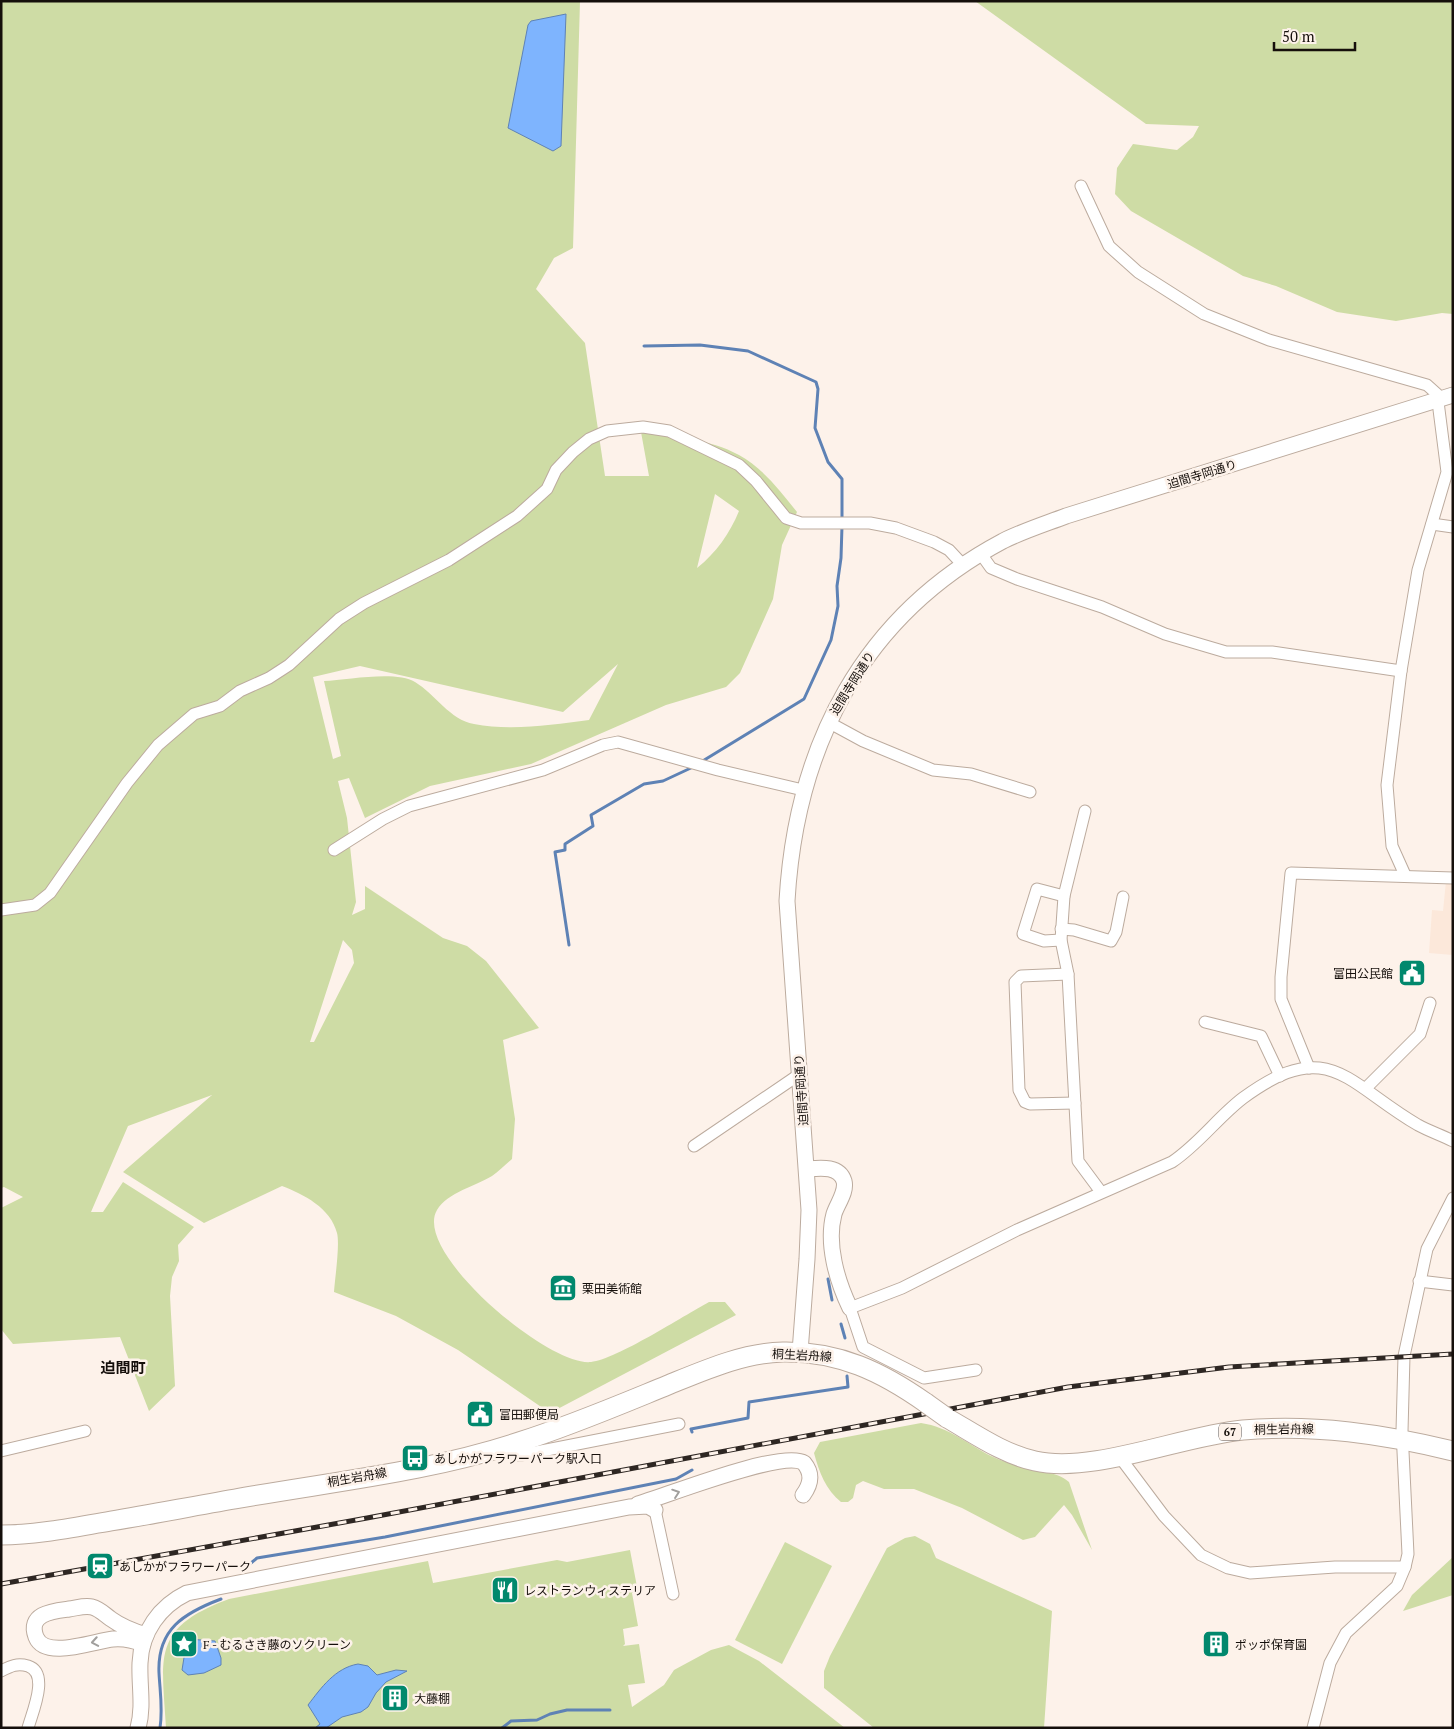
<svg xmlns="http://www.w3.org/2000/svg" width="1454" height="1729" font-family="'PT Serif','Noto Sans JP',serif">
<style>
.built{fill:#fce8da}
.green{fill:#cedca5;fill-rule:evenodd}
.water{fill:#7eb4fe;stroke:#5e82b5}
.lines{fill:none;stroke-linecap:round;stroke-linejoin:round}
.stream{stroke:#5e82b5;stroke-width:3}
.minor-casing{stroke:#bcab9e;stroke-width:13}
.tertiary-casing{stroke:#bcab9e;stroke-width:17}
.primary-casing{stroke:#bcab9e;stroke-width:21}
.minor{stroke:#fff;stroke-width:11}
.tertiary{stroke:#fff;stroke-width:15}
.primary{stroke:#fff;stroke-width:19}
.rail-casing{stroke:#2e2723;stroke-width:5}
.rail{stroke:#fdf2ea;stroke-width:3;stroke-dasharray:9;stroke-linecap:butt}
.primary-bridge-casing{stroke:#bcab9e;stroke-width:21;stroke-linecap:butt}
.primary-bridge{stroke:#fff;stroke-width:19}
.oneway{stroke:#a19f9d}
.labels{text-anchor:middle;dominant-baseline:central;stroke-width:5;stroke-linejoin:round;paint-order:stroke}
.shield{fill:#fdf2ea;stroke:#5b534e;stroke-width:1}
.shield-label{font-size:11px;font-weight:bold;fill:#150f0b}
.street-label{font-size:12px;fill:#150f0b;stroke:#fdf2ea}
.poi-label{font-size:12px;fill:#150f0b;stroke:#fdf2ea;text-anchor:start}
.quarter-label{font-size:15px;font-weight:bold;fill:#150f0b;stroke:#fdf2ea}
</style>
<rect width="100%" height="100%" fill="#fdf2ea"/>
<path class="built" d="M1446 881H1453V955L1429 953 1432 910 1443 911Z"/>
<g class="green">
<path d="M1 1H580L573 248 554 258 536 289 585 343 605 476H649L641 432C673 436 710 439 739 455 763 468 781 492 797 512L782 545 773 599 740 673 726 687 666 705 531 764 430 786 365 818 349 778 338 781 347 818 356 902 352 915 365 909V886L443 938 467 946 486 961 539 1028 503 1040 515 1119 512 1159C506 1164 499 1171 492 1176 476 1186 448 1192 437 1210 412 1252 549 1367 591 1362 617 1359 683 1316 709 1302H725L736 1315 550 1413 458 1350 396 1316 334 1292C335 1278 340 1244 337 1233 331 1208 303 1194 282 1186L204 1223 123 1172 212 1095 128 1126 91 1212H103L123 1182 194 1227 178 1245 179 1261 172 1277 170 1296 175 1386 149 1411 120 1337 13 1344 1 1329V1208L23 1197 4 1187 1 1188ZM715 494 739 511C730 533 716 553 697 568ZM618 664 589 720C552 725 511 731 474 724 450 720 435 694 415 682 396 670 347 680 324 681L341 756 333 759 313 677 360 666 563 712ZM343 940 352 950 354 963 314 1042H310Z"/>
<path d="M975 1H1453V314L1442 313 1396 321 1337 312 1276 286 1243 276 1131 211 1115 194 1117 168 1133 144 1177 150 1193 137 1199 126 1146 124Z"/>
<path d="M921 1423C949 1427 967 1444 991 1456 1001 1461 1011 1463 1021 1467 1037 1473 1056 1470 1069 1482L1092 1550 1072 1515 1064 1505 1035 1537 1023 1540 962 1508 914 1489H884L863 1481 856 1485 853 1498 848 1502H841C826 1490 819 1472 814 1453L820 1442Z"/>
<path d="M915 1536 930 1544 936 1558 1052 1611 1044 1728H874L824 1688V1671L830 1656 887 1548 905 1538Z"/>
<path d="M785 1542 832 1566 782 1664 735 1640Z"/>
<path d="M630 1550 638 1592 632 1593 638 1626 623 1629 625 1644 623 1646 639 1644 645 1683 628 1685 632 1707 664 1685 674 1670 711 1650 729 1645 759 1661 845 1728H166C162 1656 151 1628 229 1599L428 1561 433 1583 557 1560 567 1562Z"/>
<path d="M1453 1557V1595L1403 1611 1412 1595Z"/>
</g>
<g class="water">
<path d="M566 14 561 146 553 151 508 128 528 25 531 21Z"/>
<path d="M187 1639 215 1641 221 1658V1665L204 1673 188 1675 182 1670Z"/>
<path d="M358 1664 368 1666 377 1675 396 1670 407 1671 386 1682 376 1693 368 1707 361 1712 342 1717 326 1728H315L320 1724 308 1705C321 1688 335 1668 358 1664Z"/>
</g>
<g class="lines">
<g class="stream">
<path d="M644 346 700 345 748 351 816 382 818 389 815 428 828 462 842 479V520"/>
<path d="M701 762 804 699 831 640 838 606 837 586 841 558 842 526"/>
<path d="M569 945 555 852 565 850V844L593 826 591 815 644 784 663 781 693 767"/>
<path d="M828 1279 832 1300"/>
<path d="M841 1324 845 1338"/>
<path d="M692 1432 691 1429 748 1418 749 1402 848 1387 847 1376"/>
<path d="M251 1563 257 1558 385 1537 676 1479 692 1470"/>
<path d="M160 1728C163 1709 160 1692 159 1673 157 1629 184 1613 221 1599"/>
<path d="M502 1728 511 1721 537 1720 550 1714 567 1710H610"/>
</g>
<g class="minor-casing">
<g id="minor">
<path d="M1432 524 1453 527"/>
<path d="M981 554 991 568 1017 579 1102 607 1165 634 1226 652H1272L1401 671 1418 570 1447 472 1437 394 1427 385 1269 340 1204 314 1138 272 1109 246 1081 186"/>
<path d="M1401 671 1387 785 1392 846 1405 875"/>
<path d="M828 722 863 741 933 770 971 774 1030 792"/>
<path d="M1085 811 1064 896 1061 940 1068 974 1078 1161 1101 1192"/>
<path d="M334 850 383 819 409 806 543 770 603 745 618 742 718 770 803 790"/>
<path d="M1 910 35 905 50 893 127 783 158 745 194 714 220 706 240 691 269 678 289 665 339 619 364 603 449 560 517 516 547 489 556 470 573 452 589 439 607 431 643 427 669 431 739 465 756 481 786 518 801 523H870L896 528 934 542 949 550 963 565"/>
<path d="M1061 929 1074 930 1111 941 1116 932 1123 897"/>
<path d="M1061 940 1044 941 1023 934 1037 889 1064 896"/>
<path d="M1068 974 1021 976 1015 982 1019 1090 1025 1102 1030 1104 1075 1103"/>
<path d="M1205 1022 1261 1036 1280 1076"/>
<path d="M1309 1068 1281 999V977L1291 873 1453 878"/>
<path d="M1366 1088 1420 1034 1430 1003"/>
<path d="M694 1146 800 1074"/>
<path d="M1419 1281 1453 1285"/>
<path d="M976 1370 924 1378 863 1347 850 1308 902 1288 1017 1230 1172 1162C1199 1144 1218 1117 1243 1098 1329 1035 1346 1083 1418 1125 1429 1131 1441 1135 1453 1141"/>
<path d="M509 1445 515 1455H521L679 1424"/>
<path d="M1 1451 85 1431"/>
<path d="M1119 1456 1164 1516 1201 1555 1228 1568 1250 1573 1335 1567H1405"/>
<path d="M655 1510 673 1594"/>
<path d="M1 1671C11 1666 17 1663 28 1666 50 1673 32 1713 28 1728"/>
<path d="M1313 1728 1330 1663 1346 1633 1397 1586 1405 1567 1408 1554 1402 1431 1404 1356 1427 1249 1453 1198"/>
</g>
</g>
<g class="tertiary-casing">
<g id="tertiary">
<path d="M807 1169C819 1168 839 1165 844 1181 847 1192 837 1204 834 1214 826 1244 837 1281 850 1308"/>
<path d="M800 1352 807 1259 809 1210 787 901C796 746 862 616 1003 541 1023 531 1045 524 1066 516L1453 395"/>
<path d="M638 1504C666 1496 783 1449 804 1463 813 1474 811 1484 803 1495"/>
<path d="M143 1644C133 1640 124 1638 113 1639 94 1641 45 1660 36 1637 27 1613 54 1611 69 1609 77 1608 85 1605 92 1607 100 1609 105 1615 111 1619 122 1627 133 1631 146 1635"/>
<path d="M138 1728C144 1706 139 1685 140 1663 141 1632 160 1606 187 1593L629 1507 648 1506 655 1510"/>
</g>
</g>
<g class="primary-casing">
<g id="primary">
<path d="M947 1418C975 1434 1003 1454 1035 1461 1093 1474 1181 1436 1243 1430 1315 1424 1383 1434 1453 1451"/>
<path d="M1 1535C38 1535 75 1527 111 1521 153 1514 194 1506 235 1499 329 1482 429 1472 519 1442 570 1426 619 1405 668 1385 705 1370 743 1353 783 1352 839 1351 882 1372 926 1403"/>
</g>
</g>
<use href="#minor" class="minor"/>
<use href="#tertiary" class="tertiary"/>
<use href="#primary" class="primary"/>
<g class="rail-casing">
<path id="rail" d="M1 1584 367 1518 1068 1387 1229 1367 1453 1354"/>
</g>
<use href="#rail" class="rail"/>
<g class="primary-bridge-casing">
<path id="primary-bridge" d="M926 1403 947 1418"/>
</g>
<use href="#primary-bridge" class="primary-bridge"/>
</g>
<defs><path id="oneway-chevron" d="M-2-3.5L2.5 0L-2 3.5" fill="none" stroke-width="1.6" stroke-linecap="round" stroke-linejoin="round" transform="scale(1.25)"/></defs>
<g class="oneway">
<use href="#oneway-chevron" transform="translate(676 1493) rotate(-19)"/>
<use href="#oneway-chevron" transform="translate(95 1642) rotate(170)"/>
</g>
<defs>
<g id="civic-square" transform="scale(1.4375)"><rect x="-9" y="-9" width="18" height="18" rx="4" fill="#01886d" stroke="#fdf2ea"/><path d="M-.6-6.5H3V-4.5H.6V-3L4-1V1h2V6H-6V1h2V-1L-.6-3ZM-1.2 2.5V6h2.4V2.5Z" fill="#fff"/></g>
<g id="museum-square" transform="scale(1.4375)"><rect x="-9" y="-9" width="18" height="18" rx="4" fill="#01886d" stroke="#fdf2ea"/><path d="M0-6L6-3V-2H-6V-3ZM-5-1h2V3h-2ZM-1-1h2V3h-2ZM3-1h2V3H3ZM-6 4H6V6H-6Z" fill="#fff"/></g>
<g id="bus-square" transform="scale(1.4375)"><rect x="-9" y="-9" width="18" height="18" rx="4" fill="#01886d" stroke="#fdf2ea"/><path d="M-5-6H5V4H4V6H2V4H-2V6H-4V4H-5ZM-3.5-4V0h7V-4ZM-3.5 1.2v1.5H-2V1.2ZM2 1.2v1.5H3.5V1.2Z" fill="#fff"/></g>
<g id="station-square" transform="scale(1.4375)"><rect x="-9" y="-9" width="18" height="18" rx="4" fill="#01886d" stroke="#fdf2ea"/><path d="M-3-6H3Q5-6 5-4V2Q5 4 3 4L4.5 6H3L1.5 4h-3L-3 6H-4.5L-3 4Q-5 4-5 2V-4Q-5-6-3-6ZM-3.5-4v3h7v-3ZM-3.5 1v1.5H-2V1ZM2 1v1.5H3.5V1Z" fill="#fff"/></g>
<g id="restaurant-square" transform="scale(1.4375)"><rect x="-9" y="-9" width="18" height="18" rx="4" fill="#01886d" stroke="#fdf2ea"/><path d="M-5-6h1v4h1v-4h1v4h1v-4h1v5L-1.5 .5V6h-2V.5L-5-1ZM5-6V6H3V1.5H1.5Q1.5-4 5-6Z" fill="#fff"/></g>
<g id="sight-square" transform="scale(1.4375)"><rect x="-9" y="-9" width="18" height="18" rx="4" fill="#01886d" stroke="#fdf2ea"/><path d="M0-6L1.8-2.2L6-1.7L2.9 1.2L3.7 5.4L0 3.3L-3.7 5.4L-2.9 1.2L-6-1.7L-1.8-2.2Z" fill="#fff"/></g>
<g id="building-square" transform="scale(1.4375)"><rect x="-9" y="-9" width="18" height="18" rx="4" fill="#01886d" stroke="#fdf2ea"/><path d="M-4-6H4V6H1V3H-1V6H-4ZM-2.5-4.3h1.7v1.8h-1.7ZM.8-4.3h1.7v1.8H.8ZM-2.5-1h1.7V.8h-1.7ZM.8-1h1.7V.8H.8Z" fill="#fff"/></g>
</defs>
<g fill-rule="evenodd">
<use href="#civic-square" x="1412" y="973"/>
<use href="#museum-square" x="563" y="1288"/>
<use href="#civic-square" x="480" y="1414"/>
<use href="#bus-square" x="415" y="1458"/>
<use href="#station-square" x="100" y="1566"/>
<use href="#restaurant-square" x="505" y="1590"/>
<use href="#sight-square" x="184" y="1644"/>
<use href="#building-square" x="1216" y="1644"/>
<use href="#building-square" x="395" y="1698"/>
</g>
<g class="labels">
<rect class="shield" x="1219" y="1423.5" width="22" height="17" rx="4"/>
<g class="shield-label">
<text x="1230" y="1432">67</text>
</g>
<g class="street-label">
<text transform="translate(1202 474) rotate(-17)">迫間寺岡通り</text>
<text transform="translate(852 683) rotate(-58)">迫間寺岡通り</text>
<text transform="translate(801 1090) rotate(-94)">迫間寺岡通り</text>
<text transform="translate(802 1355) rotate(3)">桐生岩舟線</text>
<text transform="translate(1284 1429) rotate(-1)">桐生岩舟線</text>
<text transform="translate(357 1477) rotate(-10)">桐生岩舟線</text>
</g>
<g class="poi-label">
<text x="1393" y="973" text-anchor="end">富田公民館</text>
<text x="582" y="1288">栗田美術館</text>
<text x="499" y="1414">富田郵便局</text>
<text x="434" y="1458">あしかがフラワーパーク駅入口</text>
<text x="119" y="1566">あしかがフラワーパーク</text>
<text x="524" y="1590">レストランウィステリア</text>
<text x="203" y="1644">F - むるさき藤のソクリーン</text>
<text x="1235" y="1644">ポッポ保育園</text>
<text x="414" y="1698">大藤棚</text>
</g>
<g class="quarter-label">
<text x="123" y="1367">迫間町</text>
</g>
</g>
<rect width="1454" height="1729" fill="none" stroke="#150f0b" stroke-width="5"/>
<path d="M1274 42v8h81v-8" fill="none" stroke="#150f0b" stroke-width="2.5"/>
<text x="1282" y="42" font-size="15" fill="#150f0b" stroke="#fdf2ea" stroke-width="4" paint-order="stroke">50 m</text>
</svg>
